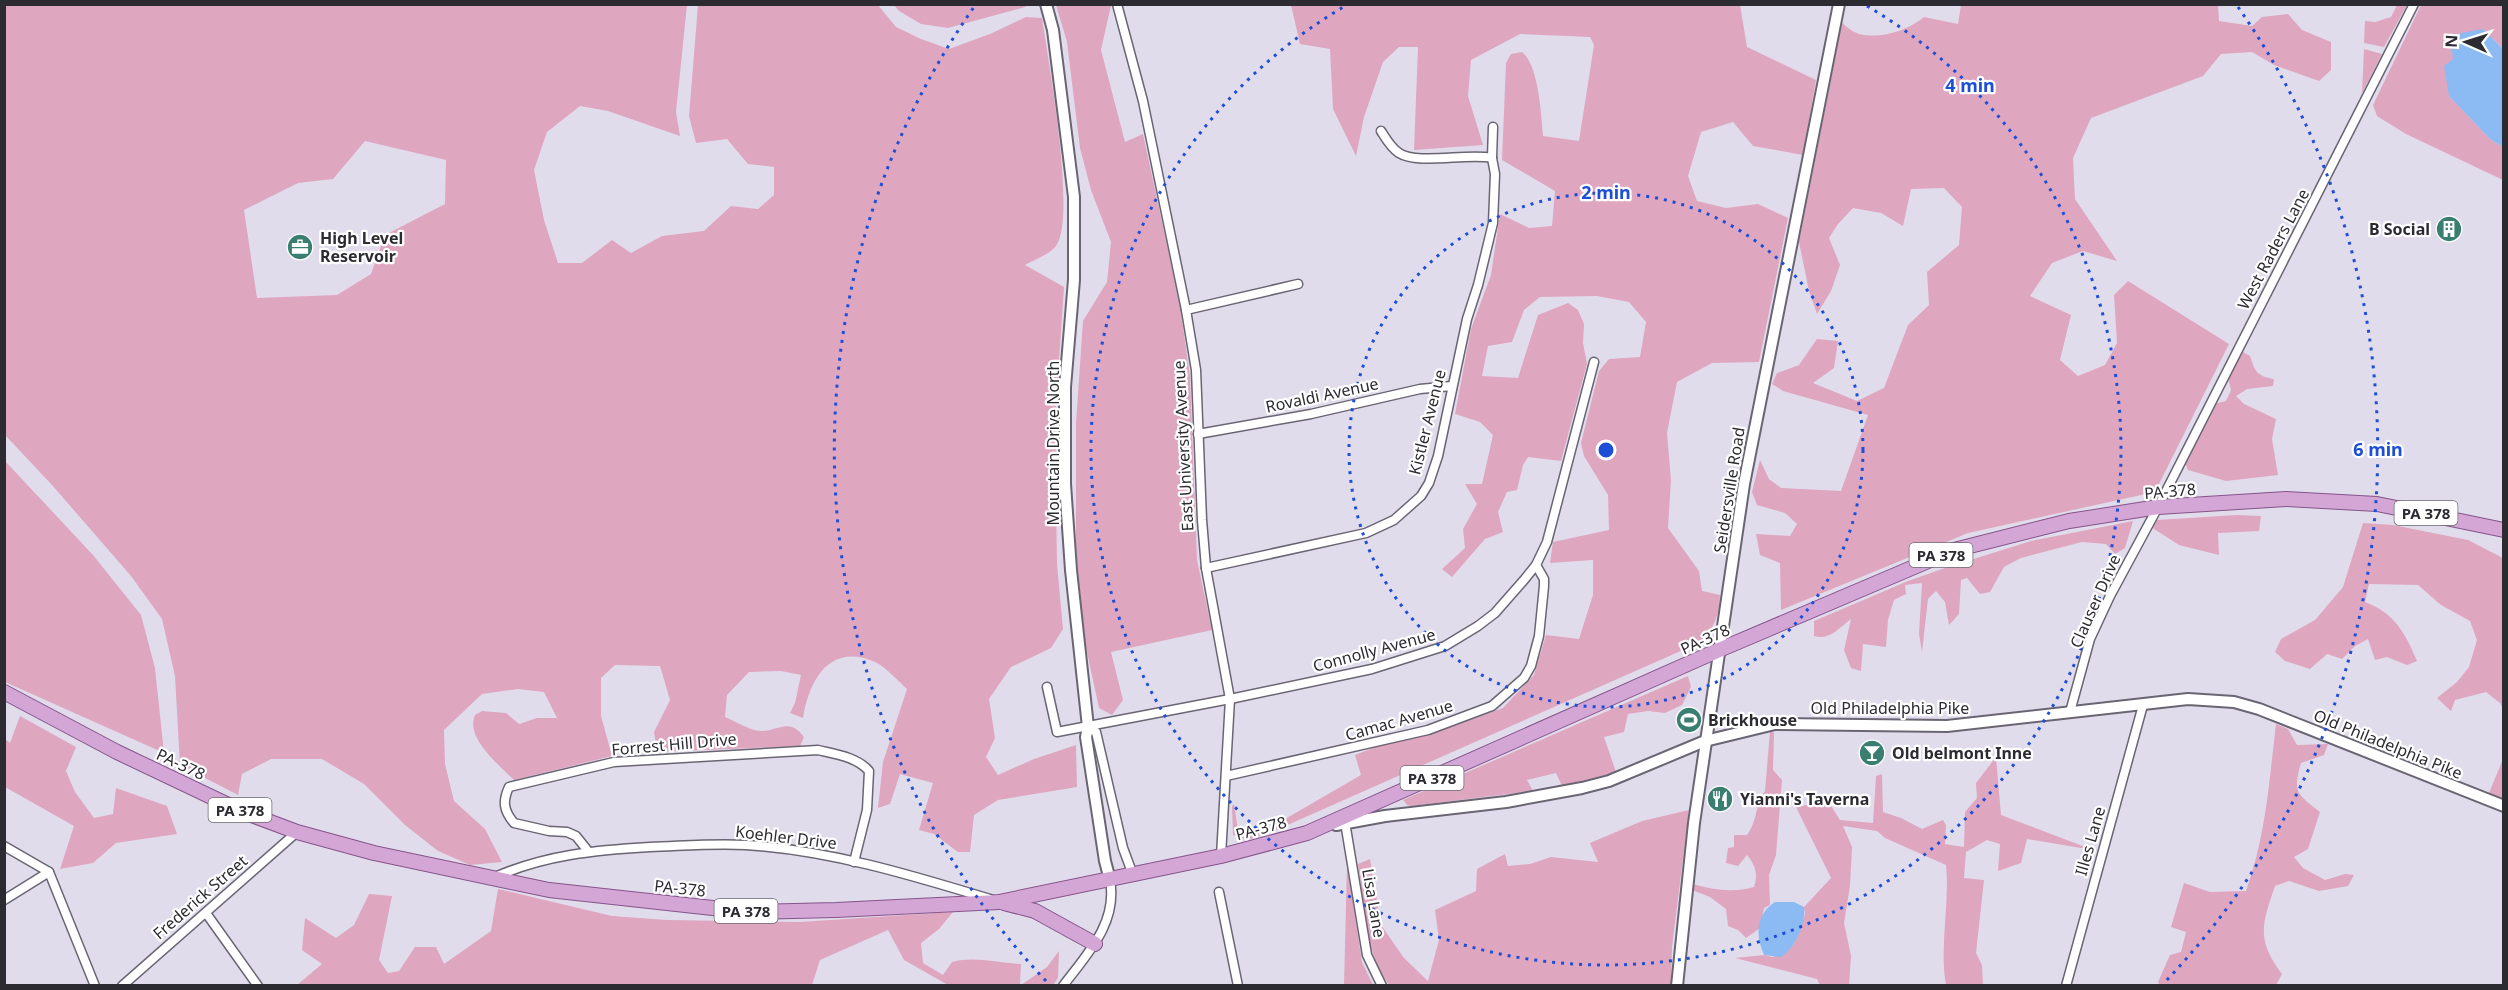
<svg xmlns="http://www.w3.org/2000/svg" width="2508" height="990" font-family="'Noto Sans',sans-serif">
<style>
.green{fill:#dfa6c0;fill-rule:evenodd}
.water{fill:#8bbbf2}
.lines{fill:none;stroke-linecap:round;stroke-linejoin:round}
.minor-casing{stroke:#6a6573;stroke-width:11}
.tertiary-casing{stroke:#6a6573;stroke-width:14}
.primary-casing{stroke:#85548a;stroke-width:16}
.minor{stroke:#fff;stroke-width:8}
.tertiary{stroke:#fff;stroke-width:10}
.primary{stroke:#d3a6d5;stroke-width:14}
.ring{fill:none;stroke:#1d4ed8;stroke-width:3;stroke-dasharray:3 6}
.labels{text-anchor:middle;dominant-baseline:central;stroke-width:4.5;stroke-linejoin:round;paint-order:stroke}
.shield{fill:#fff;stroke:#6c6b70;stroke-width:1.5}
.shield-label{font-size:15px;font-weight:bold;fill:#2d2b32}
.poi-label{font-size:16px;font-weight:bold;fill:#2d2b32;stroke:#fff;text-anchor:start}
.street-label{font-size:16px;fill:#2d2b32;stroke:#fff}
.centre{fill:#1d4ed8;stroke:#fff;stroke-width:3}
.ring-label{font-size:18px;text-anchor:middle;font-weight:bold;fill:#1d4ed8;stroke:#fff;stroke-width:4.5;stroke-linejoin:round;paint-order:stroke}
</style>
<rect width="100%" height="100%" fill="#e1dcec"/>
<g class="green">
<path d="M5 4 687 5 676 112 680 136 608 111 580 106 547 132 534 170 544 220 558 263H582L612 240 631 253 662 236 704 231 731 206 758 209 774 195V167L748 164 727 139 696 143 689 116 698 5H878L896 27 921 39 949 49 990 34 1026 17 1042 18C1048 59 1077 217 1056 246 1050 254 1034 260 1025 265L1064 287 1056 404V493L1057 564 1063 629 1051 648 1011 667 989 699 995 738 986 757 998 775 1034 759 1076 745 1077 787 998 800 974 815 970 852H958L934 834 919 830 933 783 900 774 890 804 878 808 883 762 907 689C898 681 886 667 875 662 830 642 809 680 803 718L790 713 795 703 801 675 781 671 749 672 727 695 725 717C735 721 751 731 761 731 779 731 789 717 804 737L800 746 657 752 654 732 670 700 660 666 615 665 601 678V716L612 756 514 780C499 765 465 738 475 715L482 711 506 713 519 724 537 718H557L544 692 518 689 482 694 444 730 445 764 454 801 485 829 502 862 470 865 438 851 405 825 364 784 322 759H271L242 774 238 795 180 765 175 676 162 619 131 576 52 485 5 435ZM365 141 446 160 445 204 385 235 371 274 337 295 257 298 244 210 298 183 333 179Z"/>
<path d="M2218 4 2219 21 2252 26 2262 17 2288 14 2302 30 2331 42V70L2319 81 2274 65 2252 52 2221 54 2203 76 2091 118 2073 158 2075 199 2117 261 2083 251 2052 263 2030 296 2071 315 2060 360 2078 376 2105 365 2117 343 2114 295 2128 281 2229 344 2155 492 1968 533 1781 610 1780 563 1760 555 1756 534 1790 536 1797 524 1785 513 1757 505 1752 492 1760 460 1769 479 1781 488 1841 491 1868 415 1783 391 1772 384 1777 373 1799 365 1817 339 1838 341 1834 368 1813 383 1857 401 1884 388 1908 325 1929 305 1927 272 1959 245 1962 207 1944 188 1911 189 1903 226 1881 213 1853 208 1838 224 1829 238 1840 265 1831 291 1817 314 1809 291 1799 242 1842 23C1847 27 1853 32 1859 34 1881 39 1907 31 1924 17L1958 24 1961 5Z"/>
<path d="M894 5H1029L1022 8 948 28 921 24 899 11Z"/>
<path d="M1056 5H1111L1101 50 1125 142 1143 134 1180 305 1190 377 1197 560 1212 630 1111 652 1123 700 1112 715 1099 708 1085 643 1076 563V423L1083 321 1107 282 1111 242 1091 190 1080 148 1067 42Z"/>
<path d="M1291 5H1740L1747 47 1816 80 1803 155 1753 146 1733 122 1701 132 1688 176 1697 201 1726 208 1758 204 1788 218 1759 362 1712 363 1677 382 1667 433 1671 480 1668 528 1699 571 1702 591 1720 595C1719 615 1715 627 1701 642L1267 834 1246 840 1233 835 1232 806 1234 804 1238 831 1248 835 1266 830 1361 775 1355 755 1381 745 1433 733 1503 708 1534 675 1546 635 1579 639 1593 595V560L1550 563 1553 542 1609 530 1608 495 1584 456 1581 443 1599 371 1609 359 1640 357 1646 322 1629 302 1597 296 1540 297 1524 310 1512 342 1488 346 1482 376 1518 378 1538 315 1568 303 1578 310 1584 324 1583 343 1587 364 1561 461 1528 457 1523 465 1517 490 1507 492 1498 512 1503 532 1485 539 1452 577 1442 569 1465 548 1463 529 1477 504 1465 484H1482L1493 435 1480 422 1455 414 1471 329 1491 275 1500 214 1529 228 1552 226 1555 191 1502 160 1506 63 1511 54 1522 52C1539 66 1541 114 1543 136L1579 141 1594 45 1590 37 1520 34 1471 60 1468 96 1483 145 1414 150 1418 47H1399L1383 62 1364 117 1356 156 1333 109 1330 49 1300 44Z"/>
<path d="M2397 5H2407L2384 47 2364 43 2365 21 2375 22 2391 17Z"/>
<path d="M2421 5H2503V49L2483 29 2454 59 2449 96 2490 139 2503 147V180L2406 134 2377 116 2373 105Z"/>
<path d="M2364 49 2382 54 2362 93Z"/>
<path d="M2243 352 2250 356C2255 372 2257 376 2274 379L2273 386 2247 389 2236 396 2244 404 2276 419 2272 439 2278 475 2226 481 2188 470 2185 463 2214 404 2226 401 2231 390 2228 378Z"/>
<path d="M5 461 93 555 141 615 155 668 164 753 5 682Z"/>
<path d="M2237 515 2261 516 2259 531 2218 533 2219 555 2179 545 2151 527 2156 520Z"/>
<path d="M2133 521 2125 548 2115 554 2106 544 2082 542 2021 558 2004 567 1990 592 1980 594 1967 578 1961 580 1959 614 1949 625 1945 602 1936 591 1928 599 1922 652 1919 634 1922 583 1905 585 1906 594 1894 600 1888 620 1886 647 1863 644 1861 671 1851 668 1844 650 1851 619C1839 628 1829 641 1814 636V621L1908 581 1945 568 2031 541Z"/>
<path d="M2363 523 2393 525 2468 540 2503 558V709L2500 703 2486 692 2455 700 2451 711 2437 698 2457 682 2469 667 2477 640 2470 621 2441 605 2418 585 2369 584 2365 602C2394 613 2405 632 2417 661L2407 665 2387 657 2375 660 2368 639 2355 646 2342 659 2327 654 2310 669 2285 661 2275 652 2281 639 2315 620 2343 587Z"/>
<path d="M1688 676 1691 687 1682 705 1665 713 1648 711 1628 714 1624 732 1604 737 1616 772 1562 786 1556 773 1527 780 1533 791 1412 806 1407 805 1403 800Z"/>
<path d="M20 716 76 747 66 771 75 792 94 818 113 814 116 788 167 806 177 834 116 843 93 863 60 869 74 826 5 787V739L10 743Z"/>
<path d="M2276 724 2288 729 2297 745 2328 744 2324 755 2301 763C2292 794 2298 794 2320 812L2308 849 2294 857 2303 868 2325 880 2345 874 2354 875 2348 886 2319 891 2289 881 2275 886C2262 924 2256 940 2282 974L2276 985H2160L2158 982 2170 955 2181 952 2186 932 2171 927 2184 883 2210 892 2246 891C2266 835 2269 782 2276 724Z"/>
<path d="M1770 731 1774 733 1773 770 1782 780 1776 855 1769 875 1770 905 1764 908 1760 928 1746 938 1738 930 1728 926 1726 909 1710 897 1692 890 1693 884C1713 890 1733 893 1754 887 1758 874 1756 866 1747 855L1738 866 1726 863 1728 848 1734 847V835H1747C1758 820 1755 804 1765 791Z"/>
<path d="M1996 757 2001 815 2093 850 2027 839 2021 863 1998 871 2000 844 1987 840 1966 852 1964 878 1984 880 1976 953 1982 965 1983 985H1946C1939 946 1950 905 1946 865L1885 838 1877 831 1843 826 1852 847 1850 886 1844 923 1851 956 1849 985H1820L1817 979 1735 958 1764 955 1773 957 1794 944 1805 914 1804 907 1831 878 1796 807 1828 801 1840 820 1873 823 1876 776 1882 774 1883 812 1901 818 1922 829 1943 820 1946 825 1945 844 1964 847 1965 812 1977 798 1976 783Z"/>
<path d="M2503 759V799L2489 793Z"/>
<path d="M1689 810 1672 947 1671 985 1390 986C1364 954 1365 903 1358 864L1370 859 1381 925 1404 958 1428 981 1439 940 1435 910 1476 891 1477 869 1505 854 1508 866 1530 864 1551 857 1598 862 1590 843 1642 821Z"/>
<path d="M1347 865 1362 962 1373 985H1344Z"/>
<path d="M498 889 612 916 667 920 799 922 953 912 939 929 921 943 923 963 943 975 952 962C975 956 998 963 1021 964L1020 985H948L904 960 888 930 820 960 812 985H297L322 964 302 950 305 918 336 938 354 925 369 894 392 896 379 960 388 973 399 971 415 947H436L444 964 491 931Z"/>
<path d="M1059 951 1058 978 1053 985H1021L1047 967Z"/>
</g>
<g class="water">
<path d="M2483 29 2503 49V147L2490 139 2449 96 2444 66 2453 59 2451 45 2461 33Z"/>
<path d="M1775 902H1794L1804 907C1806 924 1795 948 1781 957L1764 955C1755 935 1756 914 1775 902Z"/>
</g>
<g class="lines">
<g class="minor-casing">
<g id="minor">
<path d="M1117 4 1143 101 1186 310 1196 370 1202 520 1206 568 1230 699 1221 856"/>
<path d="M1381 131C1386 139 1391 148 1399 153 1417 165 1468 153 1492 158"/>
<path d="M1186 310 1298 284"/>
<path d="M1198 434 1311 414 1420 389 1452 386"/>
<path d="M1206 568 1366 533 1394 520 1421 496 1429 483 1438 456 1467 319 1478 285 1493 223 1495 174 1492 158 1493 127"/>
<path d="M1047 687 1057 732 1230 699 1372 669 1445 646 1478 626 1495 613 1524 580 1536 565 1547 542 1594 362"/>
<path d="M2070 712 2090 639 2110 596 2158 507 2414 4"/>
<path d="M1088 727 1096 732 1123 848 1133 875"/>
<path d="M1226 776 1428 730 1492 706 1524 678 1531 666 1539 636 1544 586V579L1536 565"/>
<path d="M1345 822 1367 955 1382 986"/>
<path d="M4 846 49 872 95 986"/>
<path d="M588 851 576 836 567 832 549 831 514 823C504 811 502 802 509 787L614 762 818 750C835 754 857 757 869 771L867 810 854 862"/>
<path d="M495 877C545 855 596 850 650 847 682 846 714 843 746 845 829 850 911 875 990 899"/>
<path d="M1219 892 1238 986"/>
<path d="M4 900 49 872"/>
<path d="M206 913 258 986"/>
<path d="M122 986 297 832"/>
<path d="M1063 986C1087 954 1118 923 1110 880"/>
<path d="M2066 986 2143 705"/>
</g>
</g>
<g class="tertiary-casing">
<g id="tertiary">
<path d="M1046 4 1053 30 1074 197V280L1065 387V484L1071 570 1088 727 1086 737 1105 861 1110 880"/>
<path d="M1336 825 1385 816 1506 802 1582 788 1609 781 1705 741 1775 724 1947 726 2188 699 2234 702 2259 709 2504 806"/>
<path d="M1677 986 1694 823 1744 484 1839 4"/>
</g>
</g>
<g class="primary-casing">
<g id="primary">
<path d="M4 692 117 752 241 811 297 832 374 853 549 890 749 912 836 910 999 902 1221 856 1307 833 1719 650 1954 550 2069 521 2158 507 2286 499 2377 504 2504 530"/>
<path d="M1004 903 1035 911 1095 944"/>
</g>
</g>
<use href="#minor" class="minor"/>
<use href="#tertiary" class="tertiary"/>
<use href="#primary" class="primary"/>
</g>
<g class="ring">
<circle cx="1606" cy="450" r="257"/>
<path d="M1867 6A515 515 0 1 1 1345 6"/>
<path d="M1046 981A772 772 0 0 1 974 7M2238 7A772 772 0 0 1 2166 981"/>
</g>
<defs>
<g id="building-disc" transform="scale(1.35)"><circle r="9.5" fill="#3a7e72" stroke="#fff"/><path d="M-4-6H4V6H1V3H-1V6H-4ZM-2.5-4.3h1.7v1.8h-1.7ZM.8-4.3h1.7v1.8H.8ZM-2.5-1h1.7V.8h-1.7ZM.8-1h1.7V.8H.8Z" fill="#fff"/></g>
<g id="office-disc" transform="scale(1.35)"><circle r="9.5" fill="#3a7e72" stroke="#fff"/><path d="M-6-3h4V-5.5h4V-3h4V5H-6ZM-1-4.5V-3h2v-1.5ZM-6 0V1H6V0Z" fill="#fff"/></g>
<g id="stadium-disc" transform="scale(1.35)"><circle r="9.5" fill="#3a7e72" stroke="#fff"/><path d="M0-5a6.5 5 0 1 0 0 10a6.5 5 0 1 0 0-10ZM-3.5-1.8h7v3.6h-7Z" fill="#fff"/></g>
<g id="bar-disc" transform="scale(1.35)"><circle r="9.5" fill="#3a7e72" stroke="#fff"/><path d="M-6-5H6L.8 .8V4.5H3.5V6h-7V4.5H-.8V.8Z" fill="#fff"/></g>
<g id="restaurant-disc" transform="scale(1.35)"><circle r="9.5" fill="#3a7e72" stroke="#fff"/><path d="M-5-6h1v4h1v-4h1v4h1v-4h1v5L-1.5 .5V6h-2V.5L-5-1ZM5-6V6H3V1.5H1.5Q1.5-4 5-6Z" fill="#fff"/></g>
</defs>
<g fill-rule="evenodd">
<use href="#building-disc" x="2449" y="229"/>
<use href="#office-disc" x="300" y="247"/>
<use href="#stadium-disc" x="1689" y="720"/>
<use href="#bar-disc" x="1872" y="753"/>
<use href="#restaurant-disc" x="1720" y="799"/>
</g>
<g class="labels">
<g class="shield">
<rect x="2394.5" y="501" width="63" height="24" rx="4.5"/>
<rect x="1909.5" y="543" width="63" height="24" rx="4.5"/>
<rect x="1400.5" y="766" width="63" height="24" rx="4.5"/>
<rect x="208.5" y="798" width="63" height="24" rx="4.5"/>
<rect x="714.5" y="899" width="63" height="24" rx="4.5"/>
</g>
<g class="shield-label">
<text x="2426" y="513">PA 378</text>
<text x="1941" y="555">PA 378</text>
<text x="1432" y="778">PA 378</text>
<text x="240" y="810">PA 378</text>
<text x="746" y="911">PA 378</text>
</g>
<g class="poi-label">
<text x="2430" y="229" text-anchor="end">B Social</text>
<text x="320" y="238">High Level<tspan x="320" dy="18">Reservoir</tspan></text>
<text x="1708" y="720">Brickhouse</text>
<text x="1892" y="753">Old belmont Inne</text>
<text x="1740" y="799">Yianni's Taverna</text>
</g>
<g class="street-label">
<text transform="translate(2273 249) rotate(-62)">West Raders Lane</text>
<text transform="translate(1322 395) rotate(-12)">Rovaldi Avenue</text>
<text transform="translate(1427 422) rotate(-76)">Kistler Avenue</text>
<text transform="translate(1053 443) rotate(-90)">Mountain Drive North</text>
<text transform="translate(1183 446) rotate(-93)">East University Avenue</text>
<text transform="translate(1729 490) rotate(-81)">Seidersville Road</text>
<text transform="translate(2170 491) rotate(-5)">PA-378</text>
<text transform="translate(2095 601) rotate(-66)">Clauser Drive</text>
<text transform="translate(1705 639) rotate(-24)">PA-378</text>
<text transform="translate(1374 650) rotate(-15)">Connolly Avenue</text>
<text x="1890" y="708">Old Philadelphia Pike</text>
<text transform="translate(1399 720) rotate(-16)">Camac Avenue</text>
<text transform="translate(674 744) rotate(-5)">Forrest Hill Drive</text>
<text transform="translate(2388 744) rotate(22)">Old Philadelphia Pike</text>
<text transform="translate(181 764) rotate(25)">PA-378</text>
<text transform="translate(1261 828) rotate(-15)">PA-378</text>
<text transform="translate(786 837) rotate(7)">Koehler Drive</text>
<text transform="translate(2090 841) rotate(-74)">Illes Lane</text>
<text transform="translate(680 888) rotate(6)">PA-378</text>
<text transform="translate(200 897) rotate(-41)">Frederick Street</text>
<text transform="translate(1374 903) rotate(80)">Lisa Lane</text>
</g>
</g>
<circle cx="1606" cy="450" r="9" class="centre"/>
<g class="ring-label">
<text x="1970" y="92">4 min</text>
<text x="1606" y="199">2 min</text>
<text x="2378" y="456">6 min</text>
</g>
<rect width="2508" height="990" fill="none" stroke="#2d2b32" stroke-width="12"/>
<g transform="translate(2466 42) rotate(273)" stroke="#ffffff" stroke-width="4.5" paint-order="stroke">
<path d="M0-4.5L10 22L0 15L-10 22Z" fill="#2d2b32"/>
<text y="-9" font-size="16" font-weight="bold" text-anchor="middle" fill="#2d2b32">N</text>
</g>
</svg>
